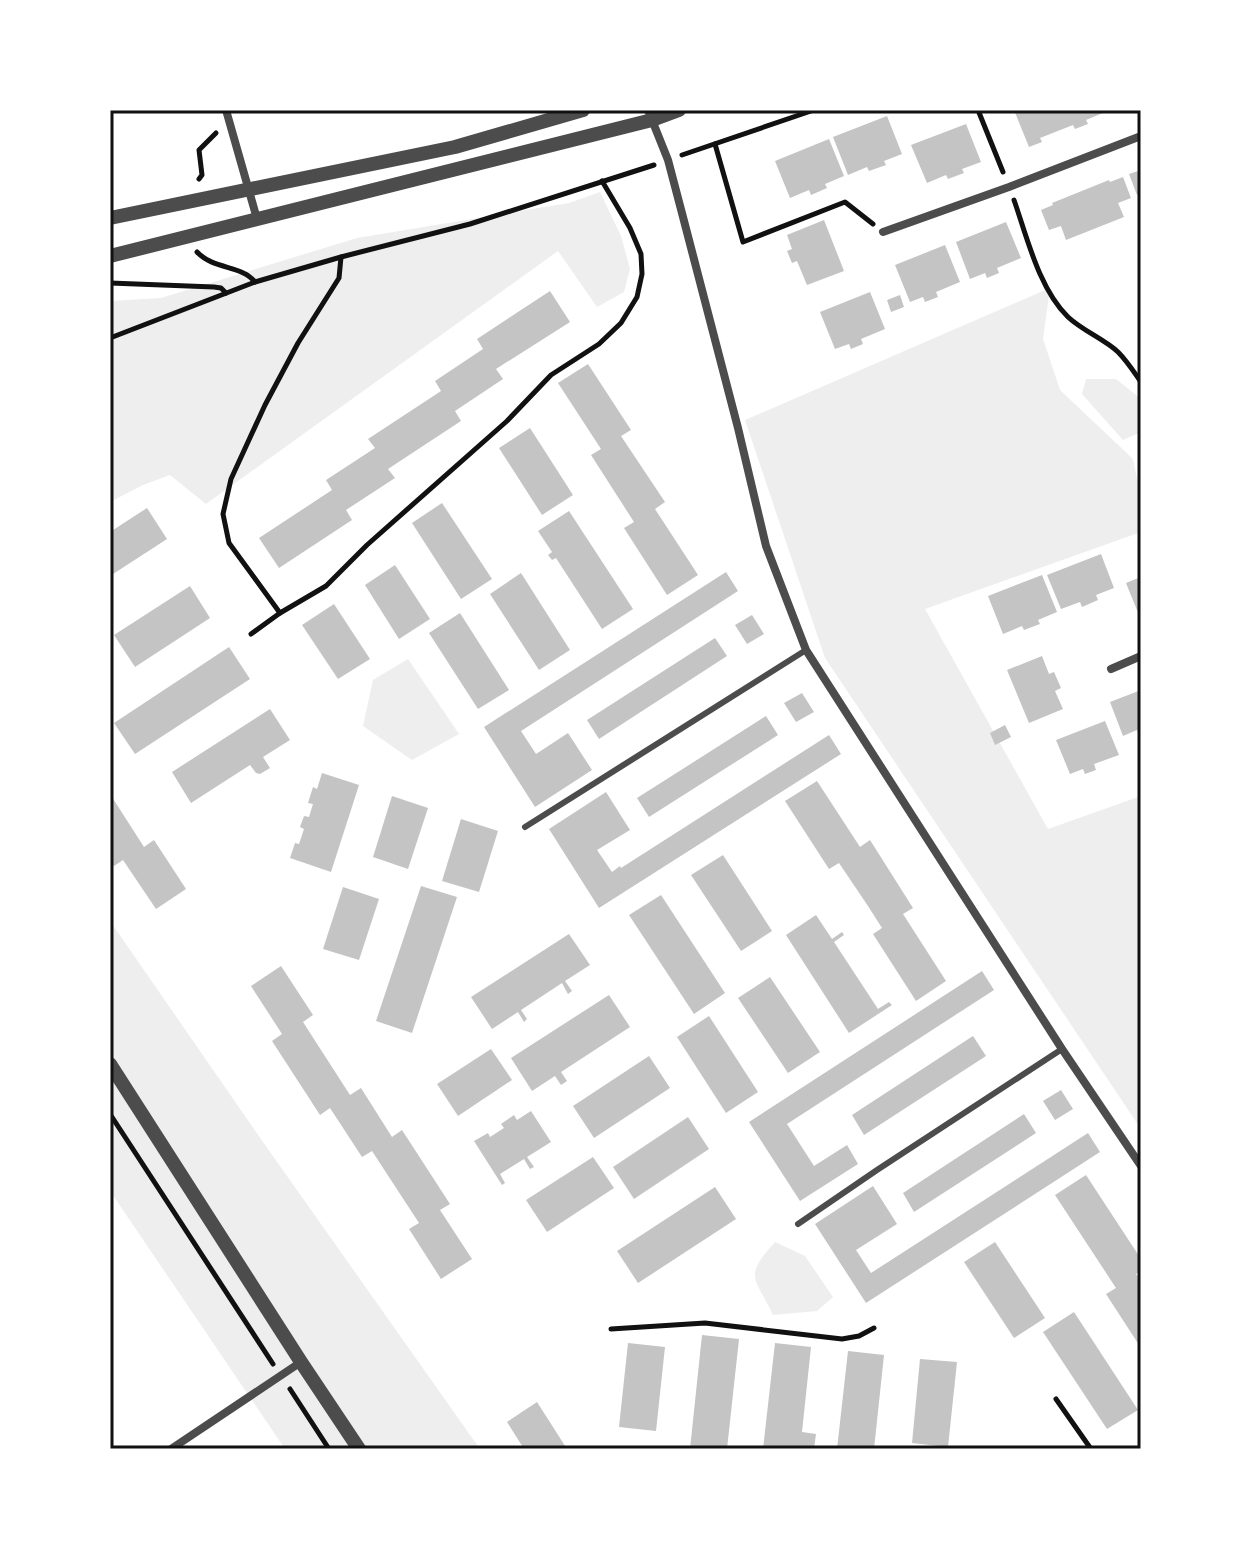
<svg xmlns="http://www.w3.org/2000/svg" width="1251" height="1559" font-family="'Open Sans',sans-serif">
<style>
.green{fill:#eee}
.building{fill:#c4c4c4}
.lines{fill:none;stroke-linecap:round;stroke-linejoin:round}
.path{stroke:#111;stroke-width:5}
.service{stroke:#4c4c4c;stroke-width:6}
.minor{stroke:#4c4c4c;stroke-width:8}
.tertiary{stroke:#4c4c4c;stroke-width:14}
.neatline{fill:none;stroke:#111;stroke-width:3}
</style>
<rect width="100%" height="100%" fill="#fff"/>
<g class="green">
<path d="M600 192 621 236 630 269 624 292 597 307 558 251 206 504 170 475 143 485 110 502V301L161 298 357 238 569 203Z"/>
<path d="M1050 288 1043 339 1060 390 1133 459 1141 498V532L925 609 1048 829 1141 796V1129L825 658 745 420Z"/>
<path d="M1086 379H1116L1141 399V432L1123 440 1082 394Z"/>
<path d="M408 659 459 734 412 760 363 726 373 680Z"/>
<path d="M110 921 263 1142 480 1449H285L110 1191Z"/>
<path d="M775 1242 805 1256 833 1297 817 1311 773 1315C756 1278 742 1278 775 1242Z"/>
</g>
<g class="building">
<path d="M1014 110H1110L1086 120 1088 124 1075 129 1073 125 1040 138 1042 142 1029 147Z"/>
<path d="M887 116 902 154 884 161 886 165 869 171 867 167 848 175 833 137Z"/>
<path d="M966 124 981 162 962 169 964 173 948 179 946 175 927 183 911 145Z"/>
<path d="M829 139 844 176 825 184 827 188 811 195 809 190 790 198 775 161Z"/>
<path d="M1141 170V194L1137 195 1129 174Z"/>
<path d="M1123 177 1131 198 1118 203 1124 217 1066 240 1061 226 1049 230 1041 210 1053 205 1052 203 1109 180 1110 182Z"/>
<path d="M824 220 844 271 807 285 797 261 792 263 787 251 792 249 787 235Z"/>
<path d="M1006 222 1021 258 997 268 999 273 987 278 985 273 970 279 956 242Z"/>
<path d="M945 245 960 282 936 292 938 297 925 302 923 297 910 302 895 265Z"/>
<path d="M550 291 570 322 496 369 503 379 455 411 461 421 388 469 395 478 346 510 352 520 279 568 259 538 332 490 326 480 375 448 368 439 441 391 435 381 483 349 477 339Z"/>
<path d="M870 292 885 329 861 339 863 344 851 349 849 344 835 349 820 312Z"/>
<path d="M900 295 904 307 891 312 887 300Z"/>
<path d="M588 364 631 430 621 436 665 502 655 509 698 575 667 595 624 528 634 522 591 455 601 449 558 383Z"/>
<path d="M530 428 573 495 542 515 499 448Z"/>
<path d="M442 503 492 579 461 599 412 523Z"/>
<path d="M147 508 167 539 110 576V532Z"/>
<path d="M569 511 633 609 602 629 556 558 552 560 548 555 552 552 538 531Z"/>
<path d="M1101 554 1114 588 1096 595 1098 600 1082 607 1080 602 1061 609 1047 575Z"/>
<path d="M395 565 430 619 399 639 365 585Z"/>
<path d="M726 572 738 591 521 731 536 754 568 733 592 770 535 807 484 727Z"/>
<path d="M521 573 570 650 539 670 490 594Z"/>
<path d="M1042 575 1057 612 1038 620 1040 624 1024 630 1022 626 1003 634 988 596Z"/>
<path d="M1141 577V620L1126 583Z"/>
<path d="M190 586 210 618 135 667 114 635Z"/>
<path d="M334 604 370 659 338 679 302 625Z"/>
<path d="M460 613 509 690 478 709 429 633Z"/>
<path d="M752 615 764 634 747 644 735 625Z"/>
<path d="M715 638 727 656 599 739 587 720Z"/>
<path d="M229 647 250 679 135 754 114 723Z"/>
<path d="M1042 656 1049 674 1054 672 1061 688 1055 691 1063 709 1029 723 1007 670Z"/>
<path d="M1141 690V735H1139L1137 730 1123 736 1110 702Z"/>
<path d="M802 693 814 712 796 722 784 703Z"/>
<path d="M270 709 290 740 263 757 270 768 260 774 256 773 250 765 191 803 172 772Z"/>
<path d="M766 716 778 735 649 817 637 798Z"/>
<path d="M1105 721 1119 755 1094 764 1096 770 1085 774 1083 769 1070 774 1056 740Z"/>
<path d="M1005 725 1011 737 995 745 990 733Z"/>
<path d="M829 735 841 754 599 908 549 829 606 792 630 830 597 850 612 872 620 866 621 868Z"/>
<path d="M322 773 359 785 331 872 290 858 295 843 299 844 304 829 300 827 304 816 309 817 313 804 308 803 313 787 317 789Z"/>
<path d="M817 781 860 847 870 840 913 908 903 914 946 981 916 1001 873 934 882 928 868 906 839 863 829 869 785 801Z"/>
<path d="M110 794 144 847 154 840 186 889 156 909 123 860 114 866 110 860Z"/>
<path d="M392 796 428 808 408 869 373 857Z"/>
<path d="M461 819 498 831 479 892 442 881Z"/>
<path d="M723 855 772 931 741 951 691 875Z"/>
<path d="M421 886 457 897 412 1033 376 1021Z"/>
<path d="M343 887 379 899 359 960 323 949Z"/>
<path d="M661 895 725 993 694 1014 629 915Z"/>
<path d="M816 915 832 939 842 932 844 935 834 942 878 1009 889 1002 892 1005 849 1033 786 935Z"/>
<path d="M569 934 590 965 565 981 572 991 568 994 562 983 521 1010 527 1019 524 1022 518 1012 492 1029 471 997Z"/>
<path d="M281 966 313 1015 303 1022 350 1095 361 1088 392 1137 402 1130 450 1204 440 1210 472 1259 441 1279 409 1229 419 1223 372 1151 362 1157 330 1108 320 1115 272 1041 282 1034 251 986Z"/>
<path d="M982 971 994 990 787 1124 814 1166 847 1145 858 1164 800 1201 749 1122Z"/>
<path d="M770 977 820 1052 788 1073 738 998Z"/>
<path d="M609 995 630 1027 561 1072 567 1081 561 1085 555 1076 532 1091 511 1058Z"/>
<path d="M709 1016 758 1092 726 1113 677 1037Z"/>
<path d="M973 1036 986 1056 864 1135 852 1115Z"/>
<path d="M491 1049 512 1080 458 1116 437 1084Z"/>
<path d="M649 1056 670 1088 594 1138 573 1106Z"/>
<path d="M1061 1090 1073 1109 1055 1120 1043 1101Z"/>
<path d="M531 1111 551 1142 527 1157 534 1167 530 1169 524 1159 500 1174 505 1183 502 1185 474 1141 488 1133 490 1137 504 1128 501 1124 514 1115 517 1120Z"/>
<path d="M1024 1114 1036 1133 914 1212 903 1193Z"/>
<path d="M688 1117 709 1149 634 1199 613 1167Z"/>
<path d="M1088 1133 1100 1152 866 1303 815 1224 873 1186 897 1224 856 1250 871 1273Z"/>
<path d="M593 1157 614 1188 547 1232 526 1200Z"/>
<path d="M1086 1175 1141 1259V1271L1136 1274 1141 1281V1348L1106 1294 1116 1288 1055 1195Z"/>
<path d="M715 1187 736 1219 638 1283 617 1251Z"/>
<path d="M995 1242 1045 1318 1014 1338 964 1262Z"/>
<path d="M1074 1312 1138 1410 1107 1429 1043 1332Z"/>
<path d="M702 1335 739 1339 727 1449H690Z"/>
<path d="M628 1343 665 1347 656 1431 619 1427Z"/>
<path d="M775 1343 811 1347 802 1432 816 1434 814 1449H763Z"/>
<path d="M848 1351 884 1355 874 1449H837Z"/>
<path d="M920 1359 957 1362 948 1447 912 1443Z"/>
<path d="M537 1402 553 1427 567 1449H524L507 1422Z"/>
</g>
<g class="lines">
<g class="path">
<path d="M978 110 1003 172"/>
<path d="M715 144 743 242 845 202 873 224"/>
<path d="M682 155 814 110"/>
<path d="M199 179 202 175 199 150 216 133"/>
<path d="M1014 200C1027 237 1039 289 1068 317 1083 331 1104 339 1118 352 1127 361 1134 372 1141 382"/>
<path d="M197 252C214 270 242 265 255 282"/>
<path d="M110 283 214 287 221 288 226 293"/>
<path d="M110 338 255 282 341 257 470 224 654 165"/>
<path d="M280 613 229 543 223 514 231 479 265 405 298 343 339 278 341 257"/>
<path d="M251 634 280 613 326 586 367 545 507 421 551 375 599 344 621 323 637 297 642 274 641 254 630 228 602 181"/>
<path d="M110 1114 273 1364"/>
<path d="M611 1329 705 1323 842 1339 859 1336 874 1328"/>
<path d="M290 1389 329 1449"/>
<path d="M1056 1399 1091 1449"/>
</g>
<g class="service">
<path d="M525 827 806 650"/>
<path d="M798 1224 877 1170 1062 1049"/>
</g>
<g class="minor">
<path d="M226 110 257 219"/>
<path d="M648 110 668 160 683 217 738 428 766 546 806 650 1062 1049 1141 1166"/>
<path d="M883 232 1009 187 1141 136"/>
<path d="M1111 669 1141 656"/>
<path d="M171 1449 301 1362"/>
</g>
<g class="tertiary">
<path d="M110 218 455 147 583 110"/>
<path d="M110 256 652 120 679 110"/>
<path d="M110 1064 301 1362 359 1449"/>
</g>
</g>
<rect width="1251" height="1559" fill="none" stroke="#ffffff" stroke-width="224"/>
<rect x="112" y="112" width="1027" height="1335" class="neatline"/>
</svg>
